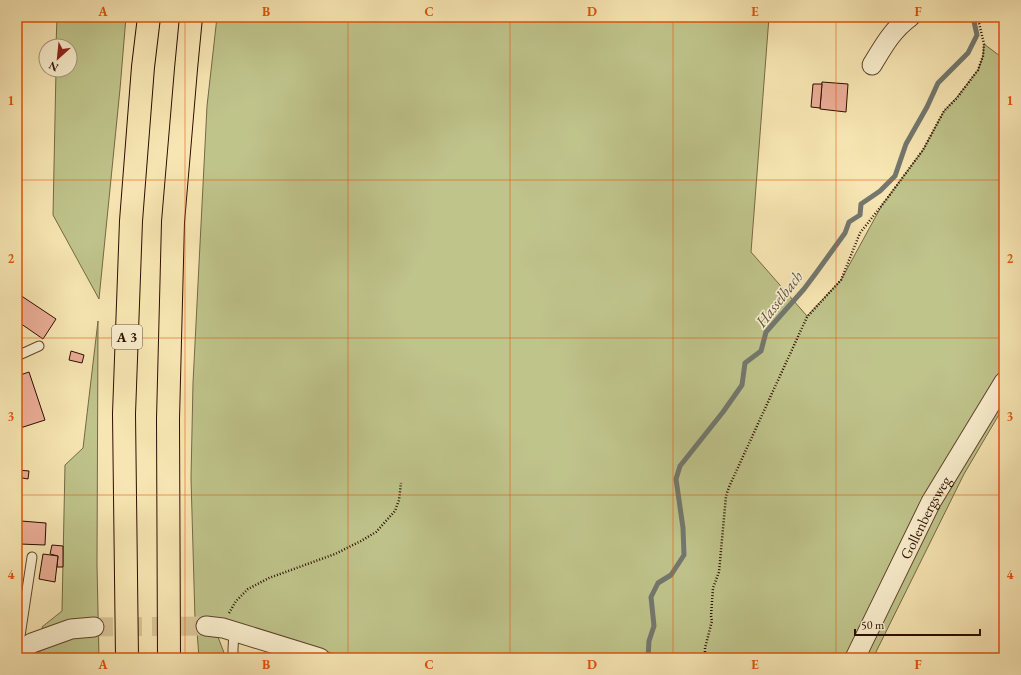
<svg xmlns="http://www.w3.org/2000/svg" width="1021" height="675" font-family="'EB Garamond',serif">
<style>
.green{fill:#bfc48b;stroke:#766846}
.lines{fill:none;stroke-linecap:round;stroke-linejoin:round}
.stream{stroke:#73776e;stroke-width:5}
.building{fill:#ebae97;stroke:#2d0d00}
.street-tunnel{stroke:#d9c598;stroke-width:19;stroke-dasharray:19 10;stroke-linecap:butt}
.lane-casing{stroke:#60432d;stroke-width:11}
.street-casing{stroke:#60432d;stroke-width:21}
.highway-casing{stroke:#2d0d00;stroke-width:24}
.path{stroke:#2d0d00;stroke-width:2.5;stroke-dasharray:1 2;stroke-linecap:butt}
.lane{stroke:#faefce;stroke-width:9}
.street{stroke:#faefce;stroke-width:19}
.highway{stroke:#f7e6b3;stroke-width:22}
.grid{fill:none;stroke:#df550b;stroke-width:1;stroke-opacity:0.55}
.labels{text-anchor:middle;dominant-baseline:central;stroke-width:3.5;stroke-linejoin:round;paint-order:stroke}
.shield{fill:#faefce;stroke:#6a513e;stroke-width:1}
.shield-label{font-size:14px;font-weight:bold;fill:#2d0d00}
.street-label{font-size:15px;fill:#2d0d00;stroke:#faefce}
.water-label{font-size:16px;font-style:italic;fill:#5b5349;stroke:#faefce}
.neatline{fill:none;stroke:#df550b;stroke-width:1.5}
.grid-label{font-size:13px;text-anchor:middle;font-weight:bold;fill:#df550b}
</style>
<rect width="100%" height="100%" fill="#f7e6b3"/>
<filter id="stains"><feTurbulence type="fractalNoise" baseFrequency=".005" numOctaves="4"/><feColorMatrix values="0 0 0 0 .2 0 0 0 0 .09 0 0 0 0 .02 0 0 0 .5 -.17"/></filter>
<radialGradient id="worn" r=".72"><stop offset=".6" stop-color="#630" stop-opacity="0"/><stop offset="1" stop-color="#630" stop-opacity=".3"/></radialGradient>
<g class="green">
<path d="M57 17H126L120 89 99 299 53 215 56 70H70V46H56Z"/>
<path d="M217 17H769L751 252 807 316 841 280 882 205 923 150 944 111 957 97 978 70 983 56 984 44 1004 59V375L849 658H351L236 628 195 619 191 478 193 383 207 106Z"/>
<path d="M98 321 97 565 99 658H23L50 647 42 627 62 611 65 465 83 448Z"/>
<path d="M1004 389V406L964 474 873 658H859L933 505Z"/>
<path d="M197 631 218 637 226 658H199Z"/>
</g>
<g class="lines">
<path class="stream" d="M648 658 649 641 654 626 651 597 658 583 671 575 684 555 683 528 676 479 680 466 723 412 742 385 745 363 761 351 766 332 804 289 816 273 845 233 849 222 860 215 861 204 880 191 895 176 906 144 927 107 938 83 968 53 977 35 973 17"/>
</g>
<g class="building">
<path d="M991 17H1004V18L992 20Z"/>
<path d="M822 82 848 84 846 112 820 109Z"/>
<path d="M813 84H822L820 108 811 107Z"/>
<path d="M17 293 56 319 43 339 17 321Z"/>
<path d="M71 351 84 355 82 363 69 360Z"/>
<path d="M29 372 45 420 17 429V376Z"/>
<path d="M18 470 29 471 28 479 17 477Z"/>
<path d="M21 521 46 523 45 545 20 544Z"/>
<path d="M52 545 63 546V567H57L58 556 50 554Z"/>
<path d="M43 554 58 556 55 582 39 579Z"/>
</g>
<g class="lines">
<path class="street-tunnel" d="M94 627 206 626"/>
<g class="lane-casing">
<g id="lane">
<path d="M17 356 39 346"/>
<path d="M21 650 20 636 32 557"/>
<path d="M233 658V649L234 631"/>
</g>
</g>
<g class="street-casing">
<g id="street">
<path d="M872 65C883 47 892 30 910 17"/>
<path d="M206 626 223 628 320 658"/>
<path d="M17 652 32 643 71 629 94 627"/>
<path id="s1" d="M855 658 931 502 1004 382"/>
</g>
</g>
<g class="highway-casing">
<g id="highway">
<path d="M127 658 124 414 131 221 143 67 149 17"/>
<path d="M169 658 168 419 173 222 186 69 191 17"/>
</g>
</g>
<g class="path">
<path d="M229 613 236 601 248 589 269 578 335 554 361 541 376 532 395 511 399 500 401 483"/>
<path d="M705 658V648L712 621 711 616 713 588 719 572 726 496 729 487 807 317 841 280 860 233 886 200 923 150 944 111 957 98 978 70 983 56 984 44 979 23 978 17"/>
</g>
<use href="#lane" class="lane"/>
<use href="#street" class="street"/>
<use href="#highway" class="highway"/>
</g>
<path class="grid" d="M185 17V658M348 17V658M510 17V658M673 17V658M836 17V658M17 180H1004M17 338H1004M17 495H1004"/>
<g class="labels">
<rect class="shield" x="112" y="325" width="30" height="24" rx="3"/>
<g class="shield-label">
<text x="127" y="337">A 3</text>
</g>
<g class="street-label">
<text stroke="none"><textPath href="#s1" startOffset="157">Gollenbergsweg</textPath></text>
</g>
<g class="water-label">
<text transform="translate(779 299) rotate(-52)">Hasselbach</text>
</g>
</g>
<rect width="1021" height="675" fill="none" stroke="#f7e6b3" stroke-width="44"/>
<g transform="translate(58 58) rotate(207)"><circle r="19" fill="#faefce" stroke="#a8957c"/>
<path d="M0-3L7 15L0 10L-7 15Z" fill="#8f2418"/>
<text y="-6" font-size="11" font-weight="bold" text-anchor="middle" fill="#2d0d00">N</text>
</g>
<path d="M855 629v6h125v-6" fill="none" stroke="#2d0d00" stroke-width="2"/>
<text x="861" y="629" font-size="12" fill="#2d0d00" stroke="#faefce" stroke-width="3" paint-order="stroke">50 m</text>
<rect x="22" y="22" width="977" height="631" class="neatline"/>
<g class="grid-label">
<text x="103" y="16">A</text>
<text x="266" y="16">B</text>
<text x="429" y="16">C</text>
<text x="592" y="16">D</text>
<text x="755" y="16">E</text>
<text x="918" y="16">F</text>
<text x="11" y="105">1</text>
<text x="1010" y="105">1</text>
<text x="11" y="263">2</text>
<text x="1010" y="263">2</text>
<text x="11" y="421">3</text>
<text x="1010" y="421">3</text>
<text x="11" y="579">4</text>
<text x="1010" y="579">4</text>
<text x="103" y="669">A</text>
<text x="266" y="669">B</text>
<text x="429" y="669">C</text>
<text x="592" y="669">D</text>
<text x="755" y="669">E</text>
<text x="918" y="669">F</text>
</g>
<rect width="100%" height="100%" filter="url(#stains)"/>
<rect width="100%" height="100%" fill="url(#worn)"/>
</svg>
